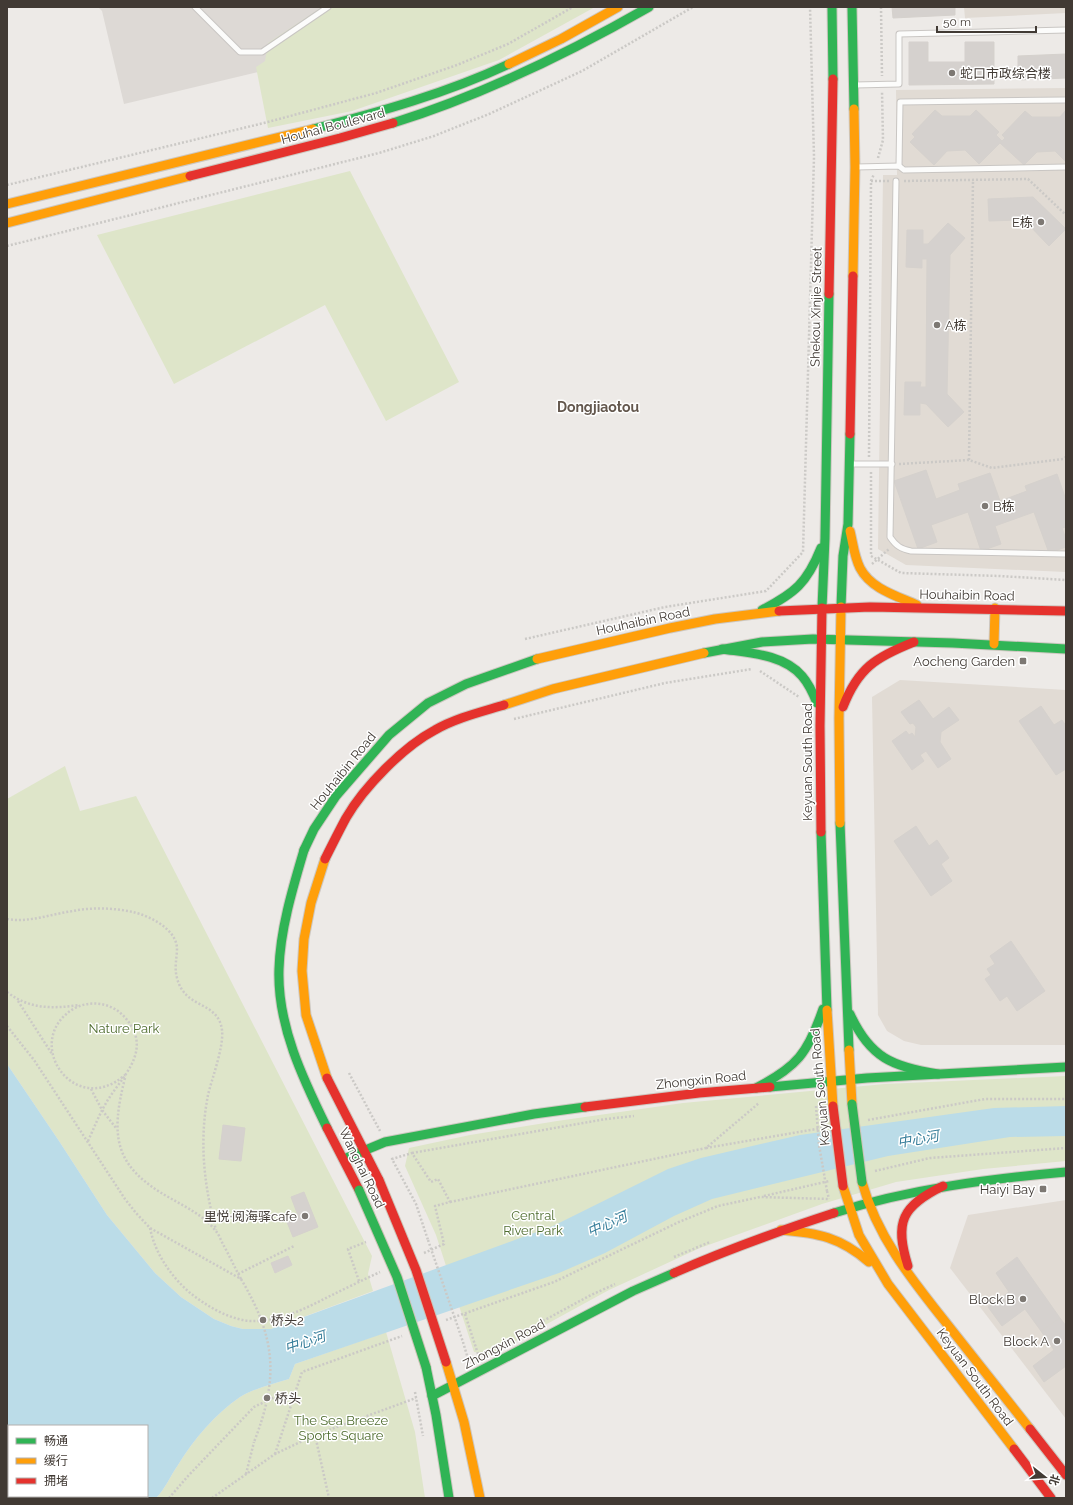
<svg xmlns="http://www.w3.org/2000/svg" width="1073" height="1505" font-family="Raleway,'Noto Sans SC',sans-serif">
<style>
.residential{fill:#e1dbd4}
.industrial{fill:#ddd9d5}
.green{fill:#dee5c9}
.water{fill:#bbdce8;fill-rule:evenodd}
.building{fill:#d5d1ce;stroke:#d5d1cd}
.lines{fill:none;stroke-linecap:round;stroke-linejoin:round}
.lane-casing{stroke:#c9c6c3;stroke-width:7}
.fast-casing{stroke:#cdc7c0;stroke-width:11}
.slow-casing{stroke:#cdc7c0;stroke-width:11}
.jam-casing{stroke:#cdc7c0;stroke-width:11}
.path{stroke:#cbc9c6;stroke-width:2.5;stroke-dasharray:2 2;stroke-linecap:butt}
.lane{stroke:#fcfcfb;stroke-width:5}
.fast{stroke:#30b455;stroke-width:9}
.slow{stroke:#ff9f0a;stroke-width:9}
.jam{stroke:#e5322d;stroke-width:9}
.fast-bridge-casing{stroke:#cdc3b6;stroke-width:11;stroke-linecap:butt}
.jam-bridge-casing{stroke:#cdc3b6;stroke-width:11;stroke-linecap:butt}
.path-bridge{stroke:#cbc9c6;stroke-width:2.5;stroke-dasharray:2 2;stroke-linecap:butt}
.fast-bridge{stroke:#30b455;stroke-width:9}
.jam-bridge{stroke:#e5322d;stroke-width:9}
.poi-dot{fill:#7d7873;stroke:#fff;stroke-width:1.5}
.labels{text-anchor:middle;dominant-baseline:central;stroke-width:3;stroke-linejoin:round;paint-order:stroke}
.poi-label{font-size:13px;fill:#413a34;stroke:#fff;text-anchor:end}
.street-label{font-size:13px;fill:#413a34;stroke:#fff}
.park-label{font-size:13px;fill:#4e6c2e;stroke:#fff}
.neighbourhood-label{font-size:14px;font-weight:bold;fill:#63574d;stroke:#fff}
.water-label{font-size:14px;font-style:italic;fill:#377e9a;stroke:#fff}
</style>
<rect width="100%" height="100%" fill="#edeae7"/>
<g class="residential">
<path d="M964 7H1066V13L965 18Z"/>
<path d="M1066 88V572L906 565 878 549 883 175H897L896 90Z"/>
<path d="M900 680 1066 690V1045H921L904 1041 887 1031 878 1015 872 697Z"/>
<path d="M1066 1200V1419L950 1268 968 1215Z"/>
</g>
<path class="industrial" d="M98 7H335L346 51 124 104 102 11Z"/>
<g class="green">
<path d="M322 7H595L499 60 352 111 268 128 256 67 265 61 268 43Z"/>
<path d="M350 171 459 382 386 421 325 305 174 384 97 235Z"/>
<path d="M65 766 80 811 136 796 372 1256 368 1274 373 1291 271 1329H243L231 1326 214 1319 181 1297 155 1273 107 1215 59 1141 7 1064V799Z"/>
<path d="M1066 1076V1161L983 1169 896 1182 822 1204 700 1248 609 1290 490 1355 474 1352 436 1235 405 1166 409 1148 470 1135 557 1121 683 1103 885 1084Z"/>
<path d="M386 1332 415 1432 425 1498H156C166 1488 170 1476 178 1465 194 1439 215 1414 240 1397 255 1388 273 1384 289 1379L295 1364Z"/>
</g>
<path class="water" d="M7 1064 59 1141 107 1215 155 1273 181 1297 214 1319 231 1326 243 1329H271L553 1226 668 1169 701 1158 800 1135 994 1108 1066 1106V1136L1010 1137 888 1156 712 1199 674 1216 605 1253 559 1273 295 1364 289 1379C273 1384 255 1388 240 1397 215 1414 194 1439 178 1465 170 1476 166 1488 156 1498H7ZM9 1426H147V1496H9Z"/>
<g class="building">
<path d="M892 7H955V15L893 18Z"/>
<path d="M909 42H928V62H965V42H994V84L909 85Z"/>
<path d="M1066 54V78L1018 80V56Z"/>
<path d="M935 110 942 116H970L976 110 999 132 996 135 1002 141 979 164 965 150 947 151 934 165 910 142 915 137 912 134Z"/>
<path d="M1066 110V162L1055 151 1037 152 1024 165 1000 143 1005 138 1002 135 1025 111 1032 117H1060Z"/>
<path d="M1033 197 1066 229 1049 246 1027 223 1017 220 989 221 988 199Z"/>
<path d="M948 223 965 238 950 255 947 394 964 412 948 427 926 404 920 403V415H904L905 382H921L920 387H926L927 259H922V268L906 267 907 230H923V244H928Z"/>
<path d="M926 470 936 499 960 490 958 484 990 473 1000 501 1027 491 1025 486 1057 474 1066 500V527L1062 528 1066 539V547L1049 553 1034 512 995 526 1001 544 981 551 968 512 931 525 937 542 918 549 894 481Z"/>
<path d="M919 700 933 719 949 707 959 720 941 732 940 742 951 759 938 768 926 751 920 755 924 761 912 770 892 741 906 731 909 735 912 733 915 737 916 727 913 723 910 724 901 712Z"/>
<path d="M1041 706 1054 725 1062 720 1066 726V769L1056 775 1019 721Z"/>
<path d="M916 826 929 846 937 840 949 858 941 864 952 881 931 896 894 841Z"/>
<path d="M1011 941 1045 991 1017 1011 1007 996 1000 1001 985 979 991 975 987 969 995 964 990 956Z"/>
<path d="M223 1125 245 1128 241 1161 219 1159Z"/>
<path d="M304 1192 318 1227 293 1237 287 1222 299 1218 291 1197Z"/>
<path d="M288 1256 292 1265 275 1273 271 1263Z"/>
<path d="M1017 1257 1060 1318 1041 1331 1025 1309 1002 1326 988 1307 1009 1292 996 1273Z"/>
<path d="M1060 1318 1066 1326V1366L1044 1382 1033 1366 1054 1350 1041 1331Z"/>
</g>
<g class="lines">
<g class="lane-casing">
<g id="lane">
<path d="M195 7 240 52H262L328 7"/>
<path d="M855 85 899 84V34L1066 30"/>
<path d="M899 166 900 102 1066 100"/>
<path d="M856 167 899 166 904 170 1066 167"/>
<path d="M896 181 890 537C896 546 901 549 911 551L1066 554"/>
<path d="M851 464H892"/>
</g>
</g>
<g class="fast-casing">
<g id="fast">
<path d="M832 7 833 79"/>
<path d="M852 7 854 109"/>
<path d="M393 123C483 95 567 54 649 7"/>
<path d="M313 129C380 112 447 93 509 64"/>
<path d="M841 607 843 556 848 524 850 434"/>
<path d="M822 608 825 538 829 294"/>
<path d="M762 610C795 593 807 583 821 548"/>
<path d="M722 649C749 653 783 654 802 676 809 684 813 693 817 703"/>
<path d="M704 653 762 642 813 639 953 643 1066 649"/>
<path d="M840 823 849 1050"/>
<path d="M821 832 827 1010"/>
<path d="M304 850 314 829 336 796 389 735 428 703 466 684 537 659"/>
<path d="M304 850C293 887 280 930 279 969 277 1025 303 1079 327 1128"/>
<path d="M850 1014C870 1058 893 1067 938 1074"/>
<path d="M770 1087 867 1078 1066 1067"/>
<path d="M756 1088C797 1067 808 1053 823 1009"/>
<path d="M344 1159 385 1142 534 1114 585 1107"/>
<path d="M834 1213C909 1189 988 1179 1066 1172"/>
<path d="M426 1367 436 1415 449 1498"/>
<path d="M432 1396 633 1291 674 1273"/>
</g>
</g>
<g class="slow-casing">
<g id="slow">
<path d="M509 64 561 39 618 7"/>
<path d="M7 204 313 129"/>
<path d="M7 223 190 176"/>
<path d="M853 276 855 167 854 109"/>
<path d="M850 531C853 543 854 556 860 568 871 589 897 596 917 605"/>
<path d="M994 644 995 608"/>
<path d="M537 659 670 628 715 619 779 611"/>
<path d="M504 705 553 689 704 653"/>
<path d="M840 823 839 718 841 607"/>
<path d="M325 859 311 903 304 939 302 971 306 1015 327 1078"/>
<path d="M827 1010 833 1106"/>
<path d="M849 1050 852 1104"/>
<path d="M862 1182C877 1237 912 1280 947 1324 975 1359 1002 1394 1030 1429"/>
<path d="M843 1186 859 1235 888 1284 1014 1449"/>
<path d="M781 1230C818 1233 840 1237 869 1262"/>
<path d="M446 1362 464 1422 480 1498"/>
</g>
</g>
<g class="jam-casing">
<g id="jam">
<path d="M190 176 340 138 393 123"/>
<path d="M829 294 833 79"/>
<path d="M850 434 853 276"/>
<path d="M779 611 870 607 1066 611"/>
<path d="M843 707C858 668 876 657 914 642"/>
<path d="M821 832 820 726 822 608"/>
<path d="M325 859C332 845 339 831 346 818 364 787 403 747 435 730 456 718 481 712 504 705"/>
<path d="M327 1078 379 1180"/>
<path d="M585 1107 699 1093 770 1087"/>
<path d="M327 1128 359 1190"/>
<path d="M908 1266C894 1222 902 1206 943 1186"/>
<path d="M674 1273C726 1250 779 1231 834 1213"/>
<path d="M1030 1429 1066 1475"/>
<path d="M1014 1449 1051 1498"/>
</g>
</g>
<g class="path">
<path d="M881 7 882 76"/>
<path d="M878 158 883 140 882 91"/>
<path d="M871 181H889"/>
<path d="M904 181 1028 179 1066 215"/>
<path d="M7 185 264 123 376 93 457 65 508 44 573 7"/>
<path d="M7 246 379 153 434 136 489 114 539 91 582 71 693 7"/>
<path d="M869 457 871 181 874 174"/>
<path d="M969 460 973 180"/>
<path d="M899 464 969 460 992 468 1063 459 1066 457"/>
<path d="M871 472V556L901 573 1000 576 1066 580"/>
<path d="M872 564 889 549"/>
<path d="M525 639 665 607 766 591 803 552 814 157 810 7"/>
<path d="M760 671 799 697"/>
<path d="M514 719 665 683 752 669"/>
<path d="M7 919C29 923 51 914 73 911 92 907 114 908 133 912 150 916 176 929 177 948 177 958 174 967 177 978 185 1010 218 1000 222 1030 224 1047 212 1078 208 1095 199 1141 204 1186 216 1230"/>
<path d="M7 992C29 1009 52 1009 79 1005"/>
<path d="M18 1001 52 1054"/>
<path d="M7 1026 34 1060 125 1199 136 1213 150 1228 241 1279"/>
<path d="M349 1073 380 1131"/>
<path d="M125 1078C110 1137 114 1167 170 1198 186 1207 204 1216 215 1230 219 1234 221 1241 224 1246 230 1257 235 1268 241 1279"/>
<path d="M91 1089 102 1110 116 1128"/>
<path d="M868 1120 985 1099H1066"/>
<path d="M88 1141C94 1128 99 1115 106 1103 120 1079 148 1056 132 1027 127 1019 121 1012 113 1008 101 1002 87 1002 75 1008 20 1039 73 1120 125 1075"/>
<path d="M706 1148 822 1128"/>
<path d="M412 1153 606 1119 634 1116"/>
<path d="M875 1171 930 1158 1066 1148"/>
<path d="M827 1191 829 1199"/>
<path d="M764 1196 829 1181"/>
<path d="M450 1202 706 1148 759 1103"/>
<path d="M150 1228C155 1253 170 1275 189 1292 206 1306 233 1322 255 1321 282 1321 306 1308 330 1296 346 1288 363 1280 380 1272"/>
<path d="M424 1253 444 1244 435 1206 450 1202 438 1179 431 1182 412 1153 392 1159 416 1204 428 1240"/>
<path d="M674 1257 710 1242"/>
<path d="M238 1274 294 1246"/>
<path d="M359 1281 348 1249 366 1242"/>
<path d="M465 1314 479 1357"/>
<path d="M446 1320 554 1282 679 1222 718 1206 760 1197 829 1199"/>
<path d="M543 1321 589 1296 615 1284"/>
<path d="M463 1342 469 1362 470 1361"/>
<path d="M415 1392 423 1436"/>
<path d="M315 1435 329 1498"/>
<path d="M275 1454 302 1372 402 1336"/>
<path d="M246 1474 254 1442"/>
<path d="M169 1498 188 1476 254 1407 285 1392"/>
<path d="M212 1498 275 1454 315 1435 416 1398"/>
</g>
<use href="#lane" class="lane"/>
<use href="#fast" class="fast"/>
<use href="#slow" class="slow"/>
<use href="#jam" class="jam"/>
<g class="fast-bridge-casing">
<g id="fast-bridge">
<path d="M852 1104 862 1182"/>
<path d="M359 1190 397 1277 426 1367"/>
</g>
</g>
<g class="jam-bridge-casing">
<g id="jam-bridge">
<path d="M833 1106 843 1186"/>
<path d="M379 1180 416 1270 446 1362"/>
</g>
</g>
<g class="path-bridge">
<path d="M816 1106 819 1145 827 1191"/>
<path d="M428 1240 463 1342"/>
<path d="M241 1279C276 1338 279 1378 254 1442"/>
</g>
<use href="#fast-bridge" class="fast-bridge"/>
<use href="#jam-bridge" class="jam-bridge"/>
</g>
<g class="poi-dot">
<circle cx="952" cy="73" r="4"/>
<circle cx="1041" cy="222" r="4"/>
<circle cx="937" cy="325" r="4"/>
<circle cx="985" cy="506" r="4"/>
<rect x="1019" y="657" width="8" height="8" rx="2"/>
<rect x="1039" y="1185" width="8" height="8" rx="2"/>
<circle cx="305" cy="1216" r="4"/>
<circle cx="1023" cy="1299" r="4"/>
<circle cx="263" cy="1320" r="4"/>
<circle cx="1057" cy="1341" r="4"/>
<circle cx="267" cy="1398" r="4"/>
</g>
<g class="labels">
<g class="poi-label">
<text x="960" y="73" text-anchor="start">蛇口市政综合楼</text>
<text x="1033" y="222">E栋</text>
<text x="945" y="325" text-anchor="start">A栋</text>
<text x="993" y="506" text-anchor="start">B栋</text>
<text x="1015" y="661">Aocheng Garden</text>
<text x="1035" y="1189">Haiyi Bay</text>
<text x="297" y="1216">里悦·阅海驿cafe</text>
<text x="1015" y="1299">Block B</text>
<text x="271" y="1320" text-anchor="start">桥头2</text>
<text x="1049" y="1341">Block A</text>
<text x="275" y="1398" text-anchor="start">桥头</text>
</g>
<g class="street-label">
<text transform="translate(333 126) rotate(-15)">Houhai Boulevard</text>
<text transform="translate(816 307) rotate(-89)">Shekou Xinjie Street</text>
<text transform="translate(967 595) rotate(1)">Houhaibin Road</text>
<text transform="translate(643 621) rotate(-12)">Houhaibin Road</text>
<text transform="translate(807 762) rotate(-90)">Keyuan South Road</text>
<text transform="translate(343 771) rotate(-51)">Houhaibin Road</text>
<text transform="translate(701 1080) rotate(-6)">Zhongxin Road</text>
<text transform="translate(820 1087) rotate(-95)">Keyuan South Road</text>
<text transform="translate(362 1168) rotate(64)">Wanghai Road</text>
<text transform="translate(504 1344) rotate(-28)">Zhongxin Road</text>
<text transform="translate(975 1377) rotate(53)">Keyuan South Road</text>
</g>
<g class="park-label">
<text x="124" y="1028">Nature Park</text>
<text x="533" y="1215">Central<tspan x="533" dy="15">River Park</tspan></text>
<text x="341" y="1420">The Sea Breeze<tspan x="341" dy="15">Sports Square</tspan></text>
</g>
<g class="neighbourhood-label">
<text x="598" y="407">Dongjiaotou</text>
</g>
<g class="water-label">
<text transform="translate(918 1139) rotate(-10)">中心河</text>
<text transform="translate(607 1224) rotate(-24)">中心河</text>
<text transform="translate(305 1342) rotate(-18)">中心河</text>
</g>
</g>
<rect width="1073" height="1505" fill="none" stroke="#413a34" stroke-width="16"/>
<rect x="8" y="1425" width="140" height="72" fill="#ffffff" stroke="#b3b0ae"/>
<rect x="16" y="1438" width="20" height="6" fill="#30b455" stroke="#b3b0ae"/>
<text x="44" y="1445" font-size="12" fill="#413a34">畅通</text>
<rect x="16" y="1458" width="20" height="6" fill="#ff9f0a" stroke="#b3b0ae"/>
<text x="44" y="1465" font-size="12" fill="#413a34">缓行</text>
<rect x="16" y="1478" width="20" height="6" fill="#e5322d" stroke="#b3b0ae"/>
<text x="44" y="1485" font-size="12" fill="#413a34">拥堵</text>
<g transform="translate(1045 1477) rotate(107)" stroke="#ffffff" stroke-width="3" paint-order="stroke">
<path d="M0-3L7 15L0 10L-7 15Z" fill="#413a34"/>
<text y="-6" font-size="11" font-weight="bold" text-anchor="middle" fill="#413a34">北</text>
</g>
<path d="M937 26v6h99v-6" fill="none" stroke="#413a34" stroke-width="2"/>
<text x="943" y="26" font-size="12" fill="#413a34" stroke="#ffffff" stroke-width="3" paint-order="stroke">50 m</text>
</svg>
